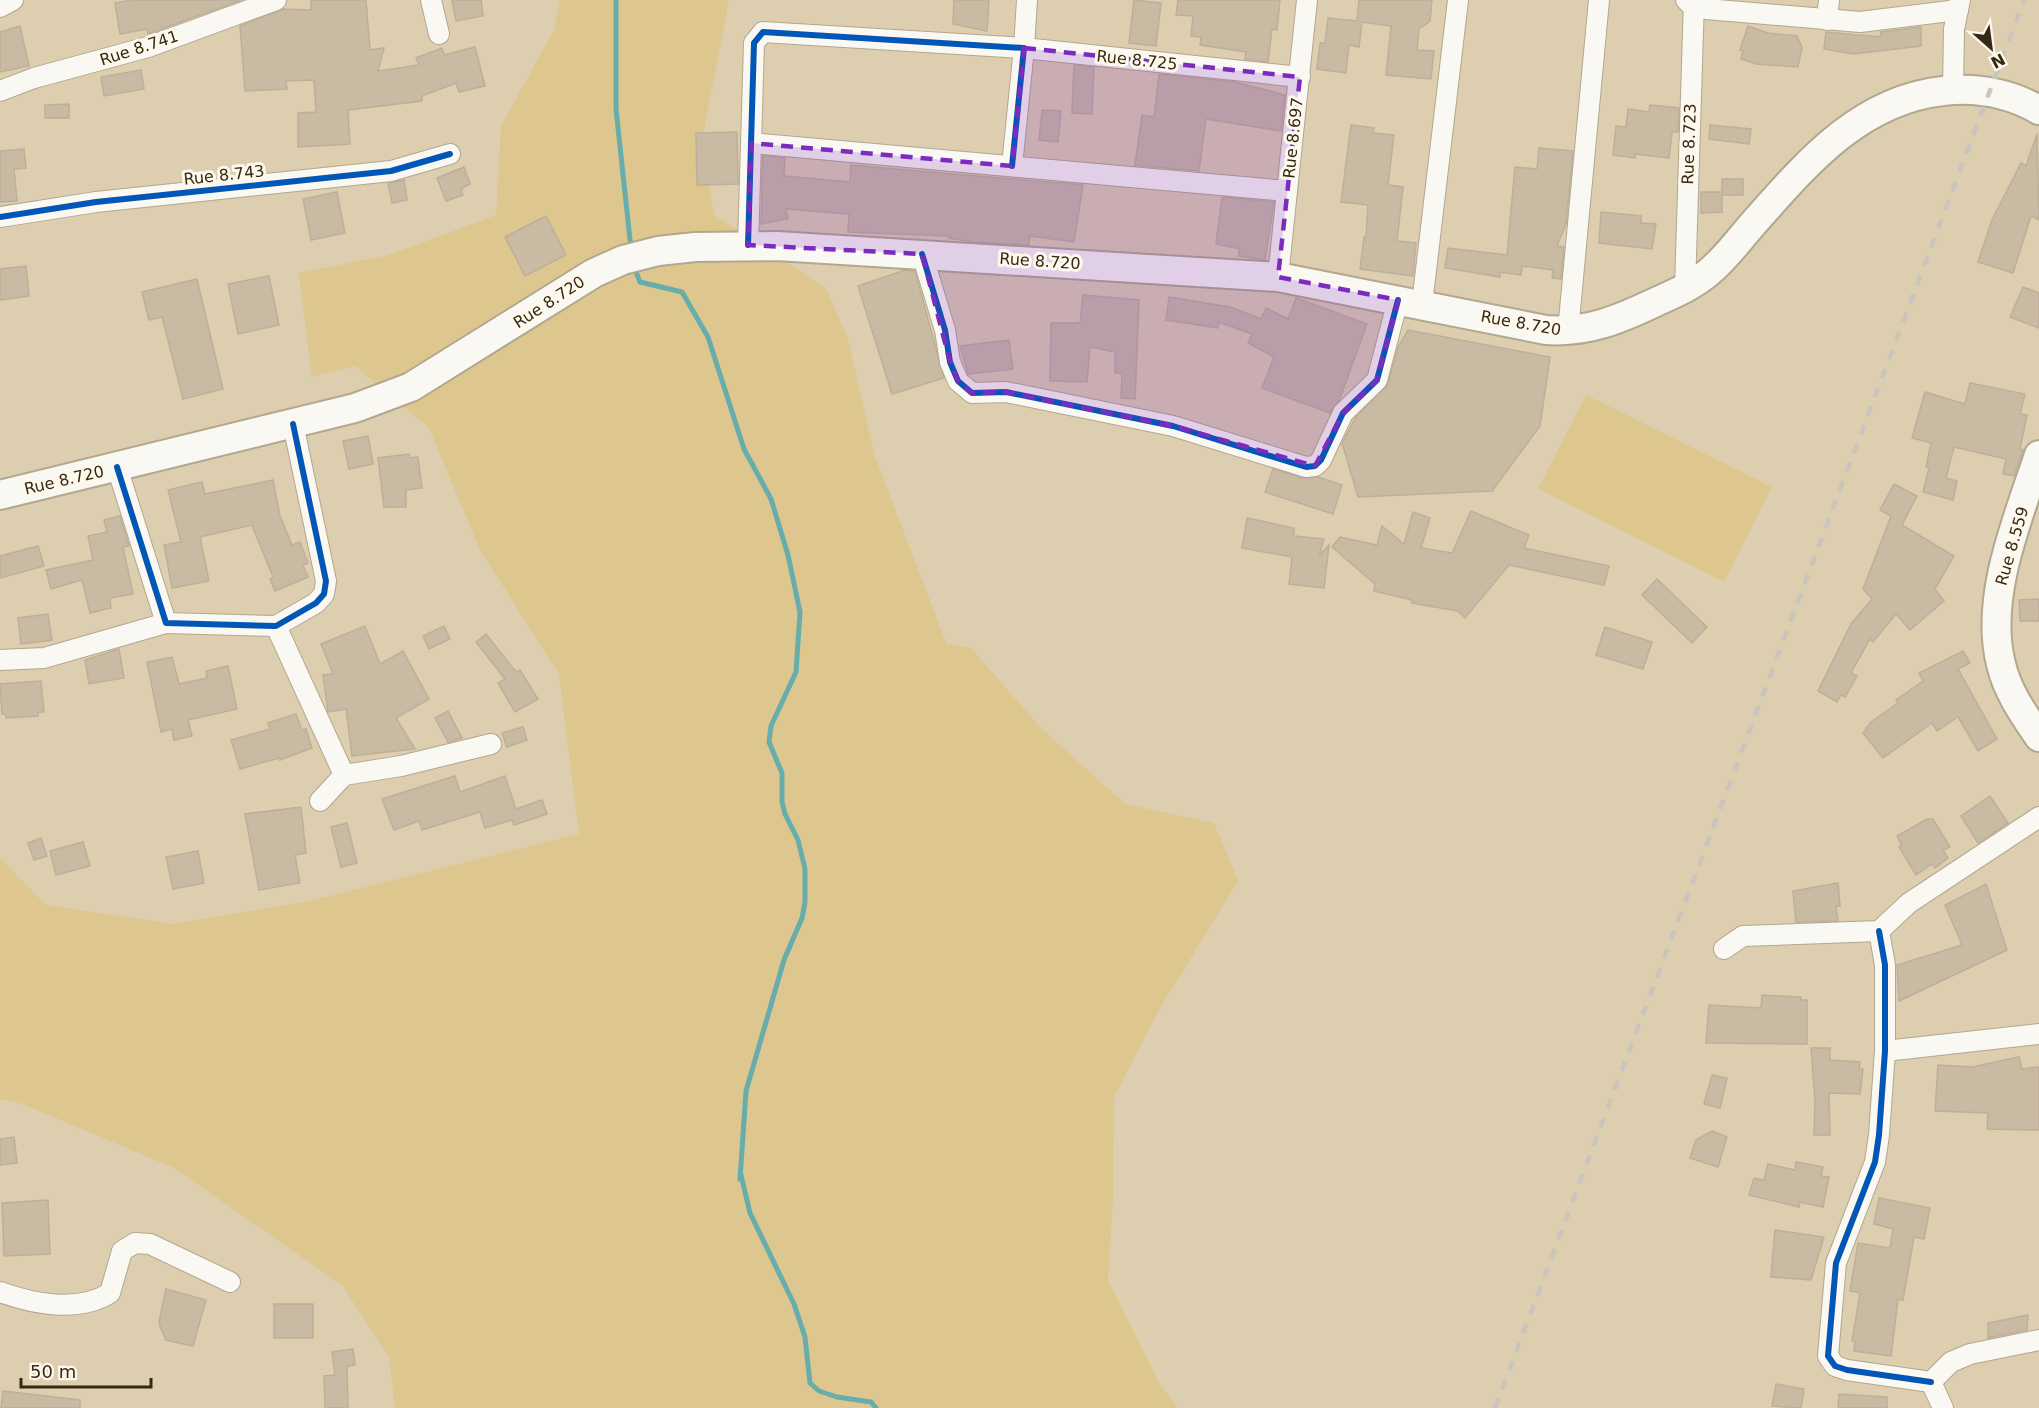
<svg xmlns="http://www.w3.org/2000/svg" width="2039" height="1408" font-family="'DejaVu Sans',sans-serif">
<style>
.green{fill:#dec68f}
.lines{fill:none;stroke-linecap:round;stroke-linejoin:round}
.stream{stroke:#66adac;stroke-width:5}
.building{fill:#c9baa3;stroke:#beaf99;stroke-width:1.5}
.minor-casing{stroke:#b2a78f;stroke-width:22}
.secondary-casing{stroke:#b2a78f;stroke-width:32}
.minor{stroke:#faf8f3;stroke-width:20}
.secondary{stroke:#faf8f3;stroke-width:28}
.rail{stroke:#c8c5bc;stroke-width:4.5;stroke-dasharray:10 10;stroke-linecap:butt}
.cycleway-casing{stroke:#fef8ed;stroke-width:10}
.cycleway{stroke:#0057b8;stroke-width:6}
.marked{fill:#7b2cbf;fill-opacity:0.2;stroke:#7b2cbf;stroke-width:4.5;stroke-dasharray:12 8;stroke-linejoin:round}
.labels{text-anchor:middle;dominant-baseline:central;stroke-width:6;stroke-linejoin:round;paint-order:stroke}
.street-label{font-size:16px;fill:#342912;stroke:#fef8ed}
</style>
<rect width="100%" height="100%" fill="#dcceaf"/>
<g class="green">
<path d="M560 0H729L702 141 714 215 826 288 848 339 875 457 947 645 970 647 1042 729 1125 804 1214 823 1238 881 1159 1010 1114 1097 1113 1197 1108 1280 1161 1386 1178 1408H395L389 1357 342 1285 174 1168 23 1104 0 1099V858L46 905 174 924 314 900 579 834 559 674 480 550 429 428 355 366 312 377 299 273 389 255 496 215 501 126 554 30Z"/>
<path d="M1586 395 1772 487 1724 582 1538 489Z"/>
</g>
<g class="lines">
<g class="stream">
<path d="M616 0V109L631 249"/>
<path d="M634 267 640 282 682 292 708 337 744 449 771 499 788 555 800 612 796 672 771 726 769 742 782 773V802L785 814 798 840 805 869V902L802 918 784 960 746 1091 740 1179 741 1175 750 1213 794 1304 805 1337 810 1383 819 1391 837 1397 871 1402 876 1408"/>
</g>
</g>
<g class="building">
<path d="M132 0H241L148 34 147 29 120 34 115 3Z"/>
<path d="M311 0H366L370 50 384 48 378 71 419 65 416 58 442 48 444 55 475 47 485 86 459 92 456 83 422 96V101L348 110 350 144 298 147V113L316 112 314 80 286 81 287 89 245 91 240 26 283 9 311 10Z"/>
<path d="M452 0H481L483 16 456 21Z"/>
<path d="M954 0H989L987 31 953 24Z"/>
<path d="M1134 0 1161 3 1156 46 1129 43Z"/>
<path d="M1178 0H1280L1277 30 1272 29 1268 62 1245 59 1246 52 1200 45 1201 37 1191 36 1193 16 1176 15Z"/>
<path d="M1359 0H1432L1430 21 1419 29 1417 50 1434 51 1431 79 1386 75 1391 26 1362 22 1359 47 1349 45 1346 73 1317 69 1320 43H1325L1328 18 1357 21Z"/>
<path d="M20 26 29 66 0 72V32Z"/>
<path d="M1748 26 1768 33 1797 36 1802 47 1798 67 1756 64 1741 59 1743 51 1740 50Z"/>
<path d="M1921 27V46L1853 54 1824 49 1826 32 1880 37 1881 32Z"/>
<path d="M1074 65 1094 67 1092 114 1072 113Z"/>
<path d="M141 70 144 89 104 96 101 77Z"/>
<path d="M1159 74 1235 82 1285 95 1281 131 1206 119 1199 171 1135 165 1142 115 1154 117Z"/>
<path d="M69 104V118H45V105Z"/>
<path d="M1650 105 1679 108 1678 132H1672L1669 158 1635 154V158L1613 155 1616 126 1626 127 1628 109 1649 112Z"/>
<path d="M1042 110 1061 111 1058 142 1039 140Z"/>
<path d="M1351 125 1374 128 1373 133 1394 135 1388 185 1403 187 1397 241 1416 243 1413 276 1360 269 1364 237H1366L1368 205 1341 202Z"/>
<path d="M1710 125 1751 129 1749 144 1709 139Z"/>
<path d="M737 132 738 184 697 185 696 133Z"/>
<path d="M2037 134 2039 220 2031 216 2013 273 1978 262 1992 220 2021 163 2026 166Z"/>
<path d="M1539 148 1573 151 1566 224 1557 246 1564 247 1561 279 1552 278 1553 270 1522 266 1521 275 1500 272V277L1445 268 1448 248 1507 255 1515 167 1537 169Z"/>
<path d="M24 149 26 168 14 169 17 201 0 202V151Z"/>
<path d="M763 156 785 158 784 176 850 182 851 165 1083 185 1074 242 1030 236 1029 245 974 242 949 238V236L848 232 849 214 786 209 788 219 761 224Z"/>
<path d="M464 167 470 184 461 189 463 195 446 201 437 178Z"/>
<path d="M1722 179H1743V195H1722V212L1701 213V192H1722Z"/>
<path d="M404 180 407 200 392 203 388 183Z"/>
<path d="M337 192 345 233 311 240 303 199Z"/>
<path d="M1222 197 1274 202 1265 260 1238 256 1240 249 1216 244Z"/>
<path d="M1601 212 1641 216V223L1656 224 1652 249 1599 243Z"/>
<path d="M546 216 566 255 525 276 505 237Z"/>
<path d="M26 266 29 296 0 300V269Z"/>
<path d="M905 270 915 271 944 378 892 394 858 286Z"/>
<path d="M269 276 279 325 238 334 228 284Z"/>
<path d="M197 279 223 389 183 399 162 317 149 320 142 292Z"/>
<path d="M2023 287 2039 293V328L2010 317Z"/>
<path d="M1083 295 1139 300 1135 399 1121 398 1122 373H1115V352L1090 347 1087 382 1050 381 1051 323H1080Z"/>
<path d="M1169 297 1230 307 1261 319 1266 308 1288 319 1296 298 1367 324 1339 401 1330 413 1262 388 1274 357 1248 343 1252 334 1219 322 1218 328 1166 320Z"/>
<path d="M1408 330 1550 357 1540 426 1492 491 1358 497 1342 443 1356 417 1388 384 1398 347Z"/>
<path d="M1009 340 1013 369 968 374 960 346Z"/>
<path d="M1970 383 2025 394 2020 414 2027 415 2020 449 2023 450 2014 476 2003 474 2006 459 1954 447 1946 478 1957 481 1953 500 1923 492 1929 468 1926 467 1931 443 1912 438 1925 392 1965 404Z"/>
<path d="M368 436 373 464 349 469 343 441Z"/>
<path d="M409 454 410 458 418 457 422 488 406 490V507H384L378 458Z"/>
<path d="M1273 469 1302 478 1318 477 1342 485 1333 514 1265 492Z"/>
<path d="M273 480 280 516 292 545 300 542 308 563 303 565 308 577 275 591 270 579 273 577 252 525 200 537 209 581 172 588 164 545 181 542 168 490 202 482 205 494Z"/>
<path d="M1894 484 1917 496 1902 525 1954 556 1935 589 1944 601 1910 630 1896 614 1873 642 1870 639 1851 673 1857 676 1845 697 1841 695 1837 702 1818 691 1851 624 1872 599 1863 589 1891 516 1880 510Z"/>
<path d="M1471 511 1529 535 1524 548 1609 566 1604 585 1509 565 1465 618 1458 611 1412 603V600L1374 591 1375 584 1332 547 1340 537 1377 545 1382 526 1404 544 1413 512 1430 518 1421 548 1452 553Z"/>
<path d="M120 516 129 546 123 547 133 594 110 598 111 608 90 613 82 580 51 589 46 570 93 560 88 536 107 532 104 520Z"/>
<path d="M1247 518 1294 528V536L1324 539 1319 556 1329 545 1324 588 1289 584 1292 557 1242 548Z"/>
<path d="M38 546 44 566 0 578V556Z"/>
<path d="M1657 579 1707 627 1692 643 1642 595Z"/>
<path d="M2039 599V621H2020L2019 600Z"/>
<path d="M48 614 52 640 21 644 18 618Z"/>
<path d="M365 626 380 664 403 651 429 699 396 718 415 749 352 756 346 709 328 712 323 675 333 674 321 644Z"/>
<path d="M444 626 450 639 429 649 423 636Z"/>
<path d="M1605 627 1652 642 1643 669 1596 655Z"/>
<path d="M486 634 516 672 520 670 538 699 515 712 498 683 505 679 476 642Z"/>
<path d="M119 649 124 678 89 684 85 660Z"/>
<path d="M1963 651 1970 663 1958 669 1997 739 1978 751 1958 717 1937 731 1932 723 1883 758 1863 733 1871 722 1898 703 1896 700 1923 681 1919 673Z"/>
<path d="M172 657 179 684 207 678 206 671 228 666 237 709 188 720 192 736 174 740 172 729 161 732 147 662Z"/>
<path d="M41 681 44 712H38V716L6 718V714H2L0 684Z"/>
<path d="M448 711 462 738 448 742 435 718Z"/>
<path d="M296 714 302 730 306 729 312 748 280 760 279 758 240 769 231 740 270 729 268 723Z"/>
<path d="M523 727 527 740 507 747 502 733Z"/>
<path d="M455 776 460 792 505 776 516 809 542 800 547 814 514 825 512 820 485 828 480 812 422 830 419 821 394 830 382 799Z"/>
<path d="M1990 796 2008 823 1978 843 1961 816Z"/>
<path d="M301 807 306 853 295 855 300 883 259 890 245 814Z"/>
<path d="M1927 819H1933L1950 847 1943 850 1948 858 1935 868 1932 864 1916 875 1899 847 1902 846 1897 836Z"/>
<path d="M347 823 357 863 341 867 331 827Z"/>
<path d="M41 838 47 856 34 860 28 843Z"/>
<path d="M83 842 90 866 56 875 50 851Z"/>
<path d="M198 851 204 883 173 889 166 857Z"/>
<path d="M1838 883 1840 906H1836L1838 921 1796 922 1793 891Z"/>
<path d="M1986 884 2007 950 1899 1001 1897 965 1962 945 1945 905Z"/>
<path d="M1762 995 1801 997V1000H1807V1044L1706 1043 1709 1005 1761 1008Z"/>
<path d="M1811 1048H1830V1060L1860 1062 1859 1069H1863L1860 1094 1829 1093 1830 1135H1814L1815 1101Z"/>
<path d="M2019 1057 2022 1069 2039 1067V1130L1987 1129 1988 1113 1935 1111 1938 1065 1972 1067Z"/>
<path d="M1712 1075 1727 1078 1720 1108 1704 1104Z"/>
<path d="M1712 1131 1727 1137 1718 1167 1690 1158 1696 1140Z"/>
<path d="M14 1137 17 1163 0 1165V1139Z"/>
<path d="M1796 1162 1823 1167 1821 1176 1829 1177 1823 1207 1800 1202 1799 1207 1749 1195 1754 1178 1764 1180 1768 1164 1795 1170Z"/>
<path d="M1879 1198 1930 1208 1924 1239 1914 1237 1903 1300 1898 1299 1891 1356 1854 1351 1855 1341H1852L1860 1293 1850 1291 1858 1243 1890 1248 1893 1229 1874 1224Z"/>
<path d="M48 1200 50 1254 4 1256 2 1203Z"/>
<path d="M1775 1230 1824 1237 1811 1280 1771 1277Z"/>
<path d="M166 1289 206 1300 193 1346 166 1340 161 1329 159 1322Z"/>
<rect x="274" y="1304" width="39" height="34"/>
<path d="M2028 1315 2027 1330 1988 1338V1323Z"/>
<path d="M353 1349 355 1365 347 1366 348 1408H325L324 1376 335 1375 332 1352Z"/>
<path d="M1776 1384 1804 1389 1801 1408 1772 1406Z"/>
<path d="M3 1391 80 1400V1408H1Z"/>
<path d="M1839 1394 1887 1397V1408H1838Z"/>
</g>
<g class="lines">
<g class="minor-casing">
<g id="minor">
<path d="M431 0 439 34"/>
<path d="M1027 0 1024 48 1300 77"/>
<path d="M1686 0 1694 8 1860 22 1958 10"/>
<path d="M0 7 13 0"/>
<path d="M1827 20 1829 0"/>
<path d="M1953 90 1954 29 1960 0"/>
<path d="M0 91 34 78 148 47 276 0"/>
<path d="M751 143 1287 191"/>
<path d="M0 217 96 202 391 171 450 154"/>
<path d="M748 245 754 43 763 32 1024 48 1012 166"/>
<path d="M922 254 945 330 950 362 958 381 972 393 1006 392 1173 426 1306 467 1315 466 1321 460 1343 413 1377 380 1398 300"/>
<path d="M1278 277 1307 0"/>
<path d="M1685 288 1694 0"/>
<path d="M1422 304 1458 0"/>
<path d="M1568 331 1599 0"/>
<path d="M117 467 166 623 276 626 316 603 324 594 326 581 293 424"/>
<path d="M276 626 344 775 401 766 491 744"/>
<path d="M0 660 44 658 166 623"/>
<path d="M320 801 344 775"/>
<path d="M1879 931 1885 965V1051L1879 1135 1875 1162 1836 1263 1828 1356 1835 1366 1847 1370 1931 1382"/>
<path d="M1724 949 1743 936 1879 931 1909 903 2039 817"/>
<path d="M1885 1051 2039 1034"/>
<path d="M0 1292C33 1304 78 1313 110 1293L122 1251 135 1243 150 1244 230 1282"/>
<path d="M1931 1382 1951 1362 1970 1354 2039 1340"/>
<path d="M1931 1382 1943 1408"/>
</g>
</g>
<g class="secondary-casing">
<g id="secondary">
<path d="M2039 455C2018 518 1984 598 2001 664 2007 691 2024 715 2039 737"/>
<path d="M0 495 355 408 411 387 594 273 623 260 658 251 695 247 777 246 1278 277 1546 330C1588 333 1620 319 1658 301 1676 293 1694 285 1709 272 1725 259 1738 241 1752 225 1805 165 1859 100 1943 91 1978 87 2009 93 2039 110"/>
</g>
</g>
<use href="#minor" class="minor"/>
<use href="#secondary" class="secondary"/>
<path class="rail" d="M1495 1408 2024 0"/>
<g class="cycleway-casing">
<g id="cycleway">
<path d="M0 217 96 202 391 171 450 154"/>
<path d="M748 245 754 43 763 32 1024 48 1012 166"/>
<path d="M922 254 945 330 950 362 958 381 972 393 1006 392 1173 426 1306 467 1315 466 1321 460 1343 413 1377 380 1398 300"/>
<path d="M117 467 166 623 276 626 316 603 324 594 326 581 293 424"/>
<path d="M1879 931 1885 965V1051L1879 1135 1875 1162 1836 1263 1828 1356 1835 1366 1847 1370 1931 1382"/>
</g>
</g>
<use href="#cycleway" class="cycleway"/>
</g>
<path class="marked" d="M1024 48 1300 77 1278 277 1398 300 1377 380 1343 413 1315 466 1173 426 1006 392 972 393 958 381 950 362 922 254 748 245 751 143 1012 166Z"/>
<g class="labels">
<g class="street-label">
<text transform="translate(139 48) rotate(-18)">Rue 8.741</text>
<text transform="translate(1137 60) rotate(6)">Rue 8.725</text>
<text transform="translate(1293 138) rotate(-84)">Rue 8.697</text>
<text transform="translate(1689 144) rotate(-88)">Rue 8.723</text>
<text transform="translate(224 175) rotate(-6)">Rue 8.743</text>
<text transform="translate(1040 261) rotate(4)">Rue 8.720</text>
<text transform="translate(549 302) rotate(-33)">Rue 8.720</text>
<text transform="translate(1521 323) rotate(10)">Rue 8.720</text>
<text transform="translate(64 480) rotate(-13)">Rue 8.720</text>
<text transform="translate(2012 546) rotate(-74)">Rue 8.559</text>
</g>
</g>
<g transform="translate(1991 48) rotate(152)" stroke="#fef8ed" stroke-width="4.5" paint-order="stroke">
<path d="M0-4.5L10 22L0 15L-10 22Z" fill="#342912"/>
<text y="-9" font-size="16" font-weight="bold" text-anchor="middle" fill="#342912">N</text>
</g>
<path d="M21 1378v9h130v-9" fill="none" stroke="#342912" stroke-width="3"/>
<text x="30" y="1378" font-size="18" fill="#342912" stroke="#fef8ed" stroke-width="4.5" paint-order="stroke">50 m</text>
</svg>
